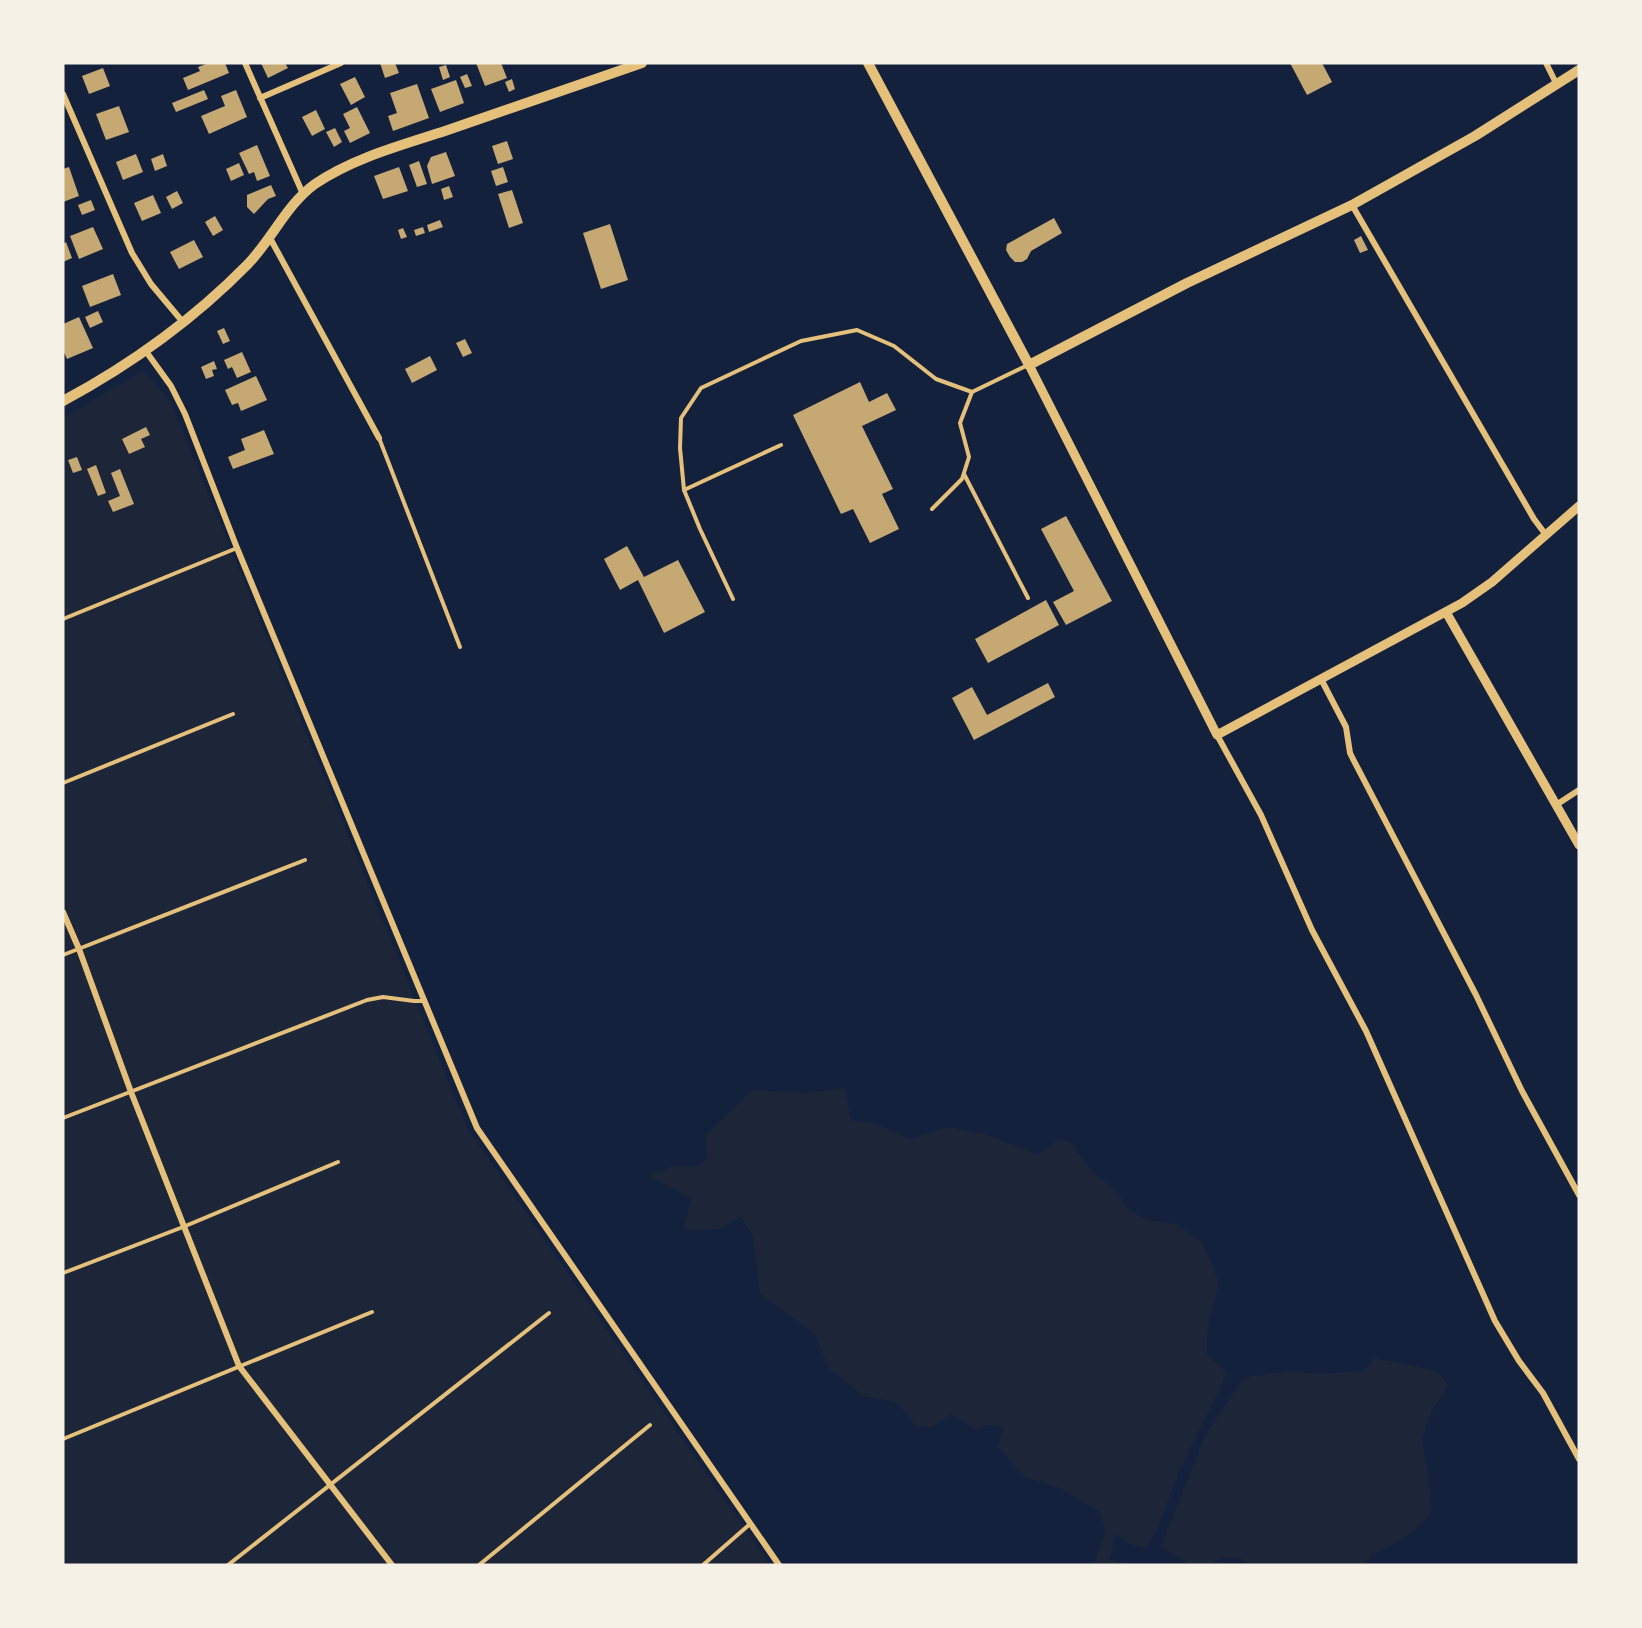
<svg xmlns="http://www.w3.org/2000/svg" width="1642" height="1628" font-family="'Nunito Sans',sans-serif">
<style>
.green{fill:#1d2539}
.building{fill:#c6a872}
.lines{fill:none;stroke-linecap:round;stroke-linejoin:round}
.service{stroke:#e5c07b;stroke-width:4}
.minor{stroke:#e5c07b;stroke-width:6}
.tertiary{stroke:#e5c07b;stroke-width:9}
.secondary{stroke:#e5c07b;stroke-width:10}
</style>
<rect width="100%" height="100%" fill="#14213d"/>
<g class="green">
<path d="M142 371 170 400 468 1129 770 1565H63V418Z"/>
<path d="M845 1088 851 1120 874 1123 910 1139 948 1127 987 1135 1037 1154 1059 1140 1071 1143 1094 1174 1116 1190 1127 1208 1148 1220 1176 1224 1201 1242 1210 1259 1219 1283 1207 1332V1354L1227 1373 1179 1472 1157 1530 1146 1548 1129 1544 1116 1534 1109 1560 1133 1565H1093L1106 1532 1099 1511 1059 1488 1025 1477 998 1447 1004 1427 987 1425 977 1430 951 1414 932 1427 916 1426 908 1414 895 1402 863 1396 828 1367 815 1334 760 1294 753 1236 741 1217 719 1229 684 1230 691 1198 649 1176 673 1166H697L707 1159 706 1135 752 1090 806 1093Z"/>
<path d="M1375 1358 1437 1371 1448 1385 1432 1411 1422 1437 1430 1492 1431 1513 1413 1532 1372 1556 1364 1565H1252L1239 1558H1222L1210 1565H1190L1161 1546 1205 1436 1244 1378 1288 1371 1319 1374 1364 1371Z"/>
</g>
<g class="building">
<path d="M209 63H225L229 73 188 90 183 78 200 71 198 67Z"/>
<path d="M261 63H285L288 68 268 78Z"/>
<path d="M380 63H395L399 73 385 78Z"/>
<path d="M476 63H501L507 78 485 86Z"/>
<path d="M1290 63H1322L1332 82 1307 95Z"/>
<path d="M446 65 450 77 443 80 439 67Z"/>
<path d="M103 68 110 86 89 94 82 76Z"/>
<path d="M467 74 472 86 465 88 460 77Z"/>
<path d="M355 77 365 97 351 105 340 84Z"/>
<path d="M512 79 515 89 509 92 505 82Z"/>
<path d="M456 80 464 103 440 112 431 89Z"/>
<path d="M417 84 429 118 393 131 388 116 397 113 390 93Z"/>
<path d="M204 90 208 99 176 112 172 103Z"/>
<path d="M236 90 247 117 209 134 201 116 225 106 221 96Z"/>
<path d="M119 106 129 132 106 140 96 114Z"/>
<path d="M357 107 370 133 350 143 344 131 350 128 343 114Z"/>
<path d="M316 110 325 129 312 136 302 117Z"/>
<path d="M335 128 342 142 334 147 326 132Z"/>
<path d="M507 141 513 159 498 164 492 146Z"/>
<path d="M257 145 270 176 257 181 254 172 249 174 239 153Z"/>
<path d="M446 152 455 176 432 184 427 166 431 157Z"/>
<path d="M136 154 143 172 123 180 116 162Z"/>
<path d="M163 154 167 166 155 171 151 159Z"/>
<path d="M419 161 427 184 417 187 409 165Z"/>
<path d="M239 163 244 175 231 181 226 169Z"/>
<path d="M69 167 79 196 63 202V169Z"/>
<path d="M399 167 408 191 383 199 374 176Z"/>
<path d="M503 167 508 182 496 186 491 171Z"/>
<path d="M271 185 276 196 268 199 254 214 247 207V195Z"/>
<path d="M449 186 453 197 444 200 441 189Z"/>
<path d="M512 190 523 223 509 228 498 194Z"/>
<path d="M177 191 183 203 172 209 166 197Z"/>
<path d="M153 195 161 213 142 221 134 203Z"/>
<path d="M91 200 95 210 82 215 78 205Z"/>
<path d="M215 216 223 230 213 236 205 222Z"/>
<path d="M1054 218 1062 233 1031 251 1027 259 1022 262H1015L1010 257 1006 250 1007 244Z"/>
<path d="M440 220 443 227 429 232 427 225Z"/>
<path d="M610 224 628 280 601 289 583 233Z"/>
<path d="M93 227 103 249 79 259 70 236Z"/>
<path d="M423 227 425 233 416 236 414 230Z"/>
<path d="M403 228 407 237 401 239 398 230Z"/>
<path d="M1361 236 1368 250 1360 253 1354 240Z"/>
<path d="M194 240 203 257 179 269 170 252Z"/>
<path d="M66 242 72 258 63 262V244Z"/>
<path d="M113 274 121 295 90 307 82 286Z"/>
<path d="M98 311 103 322 90 328 85 317Z"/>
<path d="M79 317 93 348 67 359 63 350V324Z"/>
<path d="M224 328 230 341 223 344 217 331Z"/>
<path d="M465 339 472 353 463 357 456 343Z"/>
<path d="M242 352 251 372 237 378 232 367 228 369 224 360Z"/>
<path d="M430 356 437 370 412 383 405 369Z"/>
<path d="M214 361 217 369 212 370 214 376 206 379 201 367Z"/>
<path d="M256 376 267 400 241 411 238 403 232 405 225 390Z"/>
<path d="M860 382 869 402 887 393 896 410 862 426 893 489 882 494 899 529 870 543 853 509 841 514 793 415Z"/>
<path d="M146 427 150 435 141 439 145 447 129 454 122 439Z"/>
<path d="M264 430 274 454 233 469 228 457 245 450 241 439Z"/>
<path d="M77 457 82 470 73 473 68 460Z"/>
<path d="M96 465 106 493 98 496 87 469Z"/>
<path d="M120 469 134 504 113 512 108 501 120 496 111 473Z"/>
<path d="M1066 516 1112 601 1066 625 1053 602 1074 591 1041 529Z"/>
<path d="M627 546 644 577 678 560 705 612 664 633 638 580 620 590 604 559Z"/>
<path d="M1046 600 1059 625 988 663 975 639Z"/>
<path d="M1048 683 1055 697 974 740 952 698 972 687 987 715Z"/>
</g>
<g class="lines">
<g class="service">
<path d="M379 438 460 647"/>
<path d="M964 474 1028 598"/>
<path d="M684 490 781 445"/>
<path d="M932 509 962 479 969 457 960 423 972 392"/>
<path d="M733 599 700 529 684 490 680 448 681 418 701 388 801 341 857 330 894 346 936 379 972 392 1028 365"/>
<path d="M63 619 237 548"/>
<path d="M63 783 233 714"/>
<path d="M63 955 305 860"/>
<path d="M63 1118 367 1000 383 997 414 1001H425"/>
<path d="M63 1273 183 1227 338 1162"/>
<path d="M63 1439 372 1312"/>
<path d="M228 1565 549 1313"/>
<path d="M479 1565 650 1425"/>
<path d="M703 1565 750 1524"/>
</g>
<g class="minor">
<path d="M245 63 303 194"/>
<path d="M1546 63 1557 85"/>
<path d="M63 94 132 253 151 284 182 321"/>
<path d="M260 98 341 63"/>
<path d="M1352 205 1534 519 1546 535"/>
<path d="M270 238 379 438"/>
<path d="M145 350 171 386 185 414 237 548 477 1128 779 1565"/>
<path d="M1321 679 1346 727 1350 753 1354 761 1476 995 1522 1091 1579 1195"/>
<path d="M1217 735 1261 815 1312 930 1366 1031 1495 1321 1519 1361 1543 1393 1579 1459"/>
<path d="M1556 805 1579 790"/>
<path d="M63 912 79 949 131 1092 239 1366 392 1565"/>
</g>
<g class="tertiary">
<path d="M1029 365 1217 735 1462 603 1492 582 1579 506"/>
<path d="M1446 612 1579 845"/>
</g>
<g class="secondary">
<path d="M868 63 1029 365 1187 283 1352 205 1475 136 1579 70"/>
<path d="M63 401C130 365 195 318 248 264 272 239 287 204 315 184 353 158 402 145 445 131 511 108 576 86 642 63"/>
</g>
</g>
<rect width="1642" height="1628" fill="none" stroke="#f6f1e7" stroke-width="129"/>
</svg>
